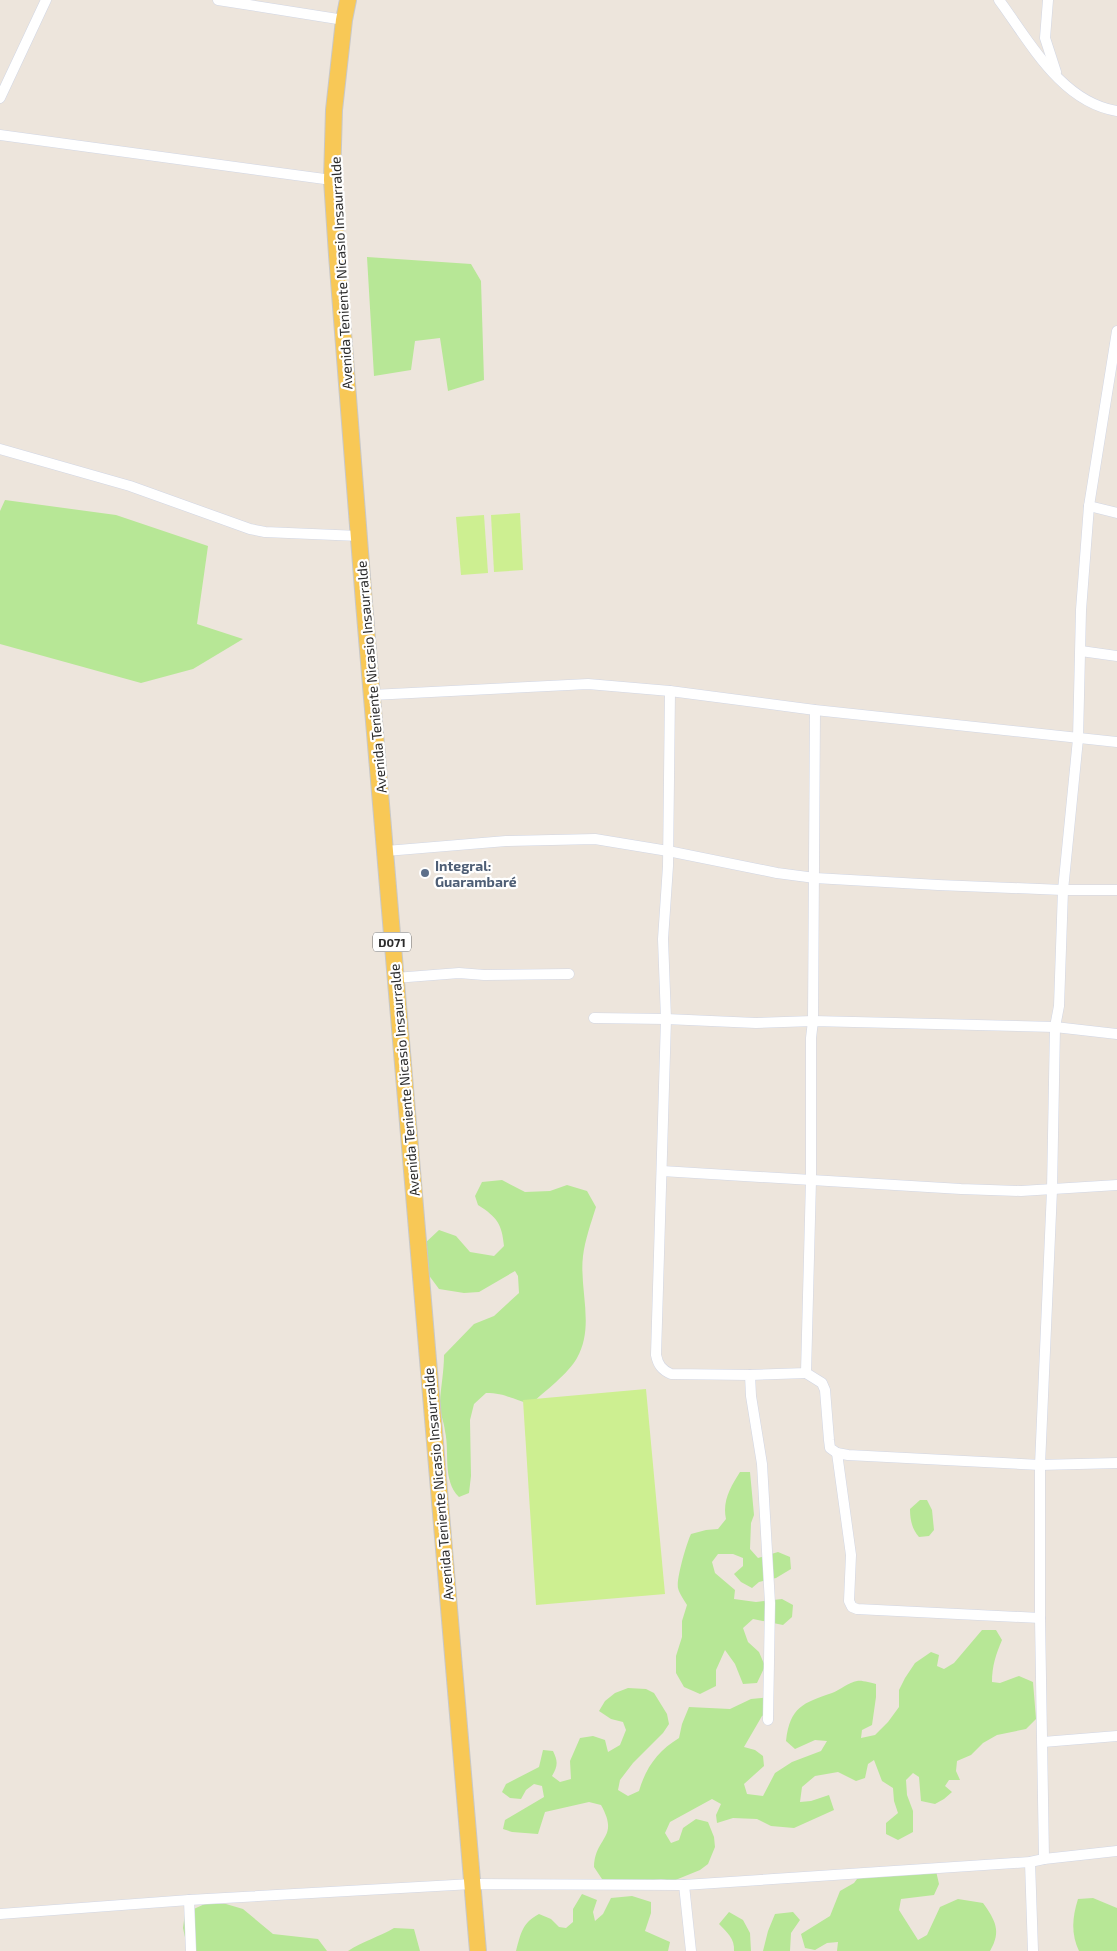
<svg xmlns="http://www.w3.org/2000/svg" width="1117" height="1951" font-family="'Exo 2',sans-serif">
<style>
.green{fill:#b7e796}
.pitch{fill:#cdef91}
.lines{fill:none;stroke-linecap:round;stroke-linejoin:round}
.street-casing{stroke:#d1d6e4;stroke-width:11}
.primary-casing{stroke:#c8c8c8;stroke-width:18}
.street{stroke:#fff;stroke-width:10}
.primary{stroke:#f8c856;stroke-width:16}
.service-dot{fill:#5c6f8a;stroke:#fff;stroke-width:2}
.labels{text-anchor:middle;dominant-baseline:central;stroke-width:4.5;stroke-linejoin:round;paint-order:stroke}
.shield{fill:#fff;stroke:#6b6b6b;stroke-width:1}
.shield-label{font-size:12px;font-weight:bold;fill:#2b2b2b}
.street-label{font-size:14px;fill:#2b2b2b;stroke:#fff}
.service-label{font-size:14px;font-weight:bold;fill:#4e5e75;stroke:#fff;text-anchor:start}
</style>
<rect width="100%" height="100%" fill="#ede5dc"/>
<g class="green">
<path d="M367 257 471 264 481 281 484 380 448 391 440 338 415 341 411 370 374 376Z"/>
<path d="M5 500 116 515 208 546 197 624 243 639 193 669 141 683 0 644V511Z"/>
<path d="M502 1180 525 1192 550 1191 567 1185 587 1191 596 1207C591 1223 585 1240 583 1256 579 1290 595 1326 577 1358 569 1373 544 1392 531 1404 513 1400 506 1393 486 1393L474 1404 470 1420 471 1476 469 1493 459 1497C442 1480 450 1453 445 1431 444 1421 439 1412 440 1401 441 1386 444 1371 444 1355L474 1324 494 1316 519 1293 518 1276 515 1271 479 1292 464 1293 439 1289 425 1270 423 1245 439 1230 456 1236 470 1252 494 1256 504 1246C502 1224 497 1217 478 1205L475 1196 482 1182Z"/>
<path d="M740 1472H750L754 1515 751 1523 750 1549 758 1558 778 1552 790 1557 791 1569 776 1578 759 1582 752 1588 741 1582 734 1574 743 1566V1558L733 1554H718L712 1562 715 1573 735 1590 734 1599 756 1602 782 1599 793 1605 792 1617 783 1625 753 1619 743 1628 748 1642 759 1652 765 1666 757 1683 743 1684 735 1664 725 1650 716 1670V1686L700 1694 684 1687 676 1673V1656L682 1637V1621L687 1605C684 1600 679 1593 678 1588 676 1579 687 1542 691 1534L706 1530 718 1529 726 1519C722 1501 731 1486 740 1472Z"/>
<path d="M920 1500H927L932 1510 934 1530 929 1536 919 1537C912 1529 910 1520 910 1509Z"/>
<path d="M982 1630H996L1002 1640C996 1654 992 1666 992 1682L1000 1683 1019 1676 1033 1682 1036 1719 1026 1729 997 1735 983 1743 971 1755 957 1761 956 1771 960 1780H949L945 1786 952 1792 944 1799 935 1804 921 1801 919 1777 913 1773 906 1780 907 1795 913 1811V1832L898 1840 886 1834V1823L898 1813 894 1801 893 1788 882 1781 874 1760 868 1764 865 1778 856 1781 838 1772 815 1776 802 1787 800 1802 811 1801 829 1795 834 1810 794 1828 771 1826 757 1819 733 1818 717 1823 716 1815 721 1804 712 1799 670 1822 665 1833 671 1843 679 1840 683 1828 696 1819 708 1822 714 1837 715 1847 708 1864 700 1870 673 1881 661 1879 639 1882H604L594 1867C595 1836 620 1839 601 1805L589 1802 545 1812 538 1834 512 1832 503 1829 505 1820 544 1797 542 1786 534 1784 526 1790 521 1799 510 1798 502 1792 506 1784 539 1767 543 1750 553 1751C558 1761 558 1766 552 1776L560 1782 571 1779 570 1761 580 1738 593 1736 605 1740 608 1752 620 1745 626 1730 623 1722 611 1719 599 1711 605 1701 615 1693 628 1688 646 1689 654 1693 667 1714 669 1724 663 1733 633 1763 620 1780 618 1790 628 1796 639 1791C646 1767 658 1751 679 1738L682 1724 689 1707 730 1709 751 1699 772 1697 773 1711 762 1716 744 1747 755 1750 763 1756 764 1766 744 1784 747 1794 763 1796 775 1773 792 1762 821 1751 827 1741 815 1740 795 1749 786 1741C790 1707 803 1703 832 1693 840 1690 849 1682 857 1681 862 1680 871 1683 876 1684V1697L872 1725 862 1730 861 1738 875 1735 888 1722 899 1707V1690L905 1678 915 1663 931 1652 939 1655 937 1666 944 1669 954 1663Z"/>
<path d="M863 1871H936L939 1884 934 1895 901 1899 899 1910 918 1940 927 1935 940 1907 958 1899 983 1903C995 1920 1002 1931 990 1951H837L838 1942 827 1943 815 1950 805 1948 801 1934 830 1916 840 1891 854 1883Z"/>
<path d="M582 1894 597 1900 593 1912 595 1921 603 1914 611 1898 632 1896 651 1902V1913L645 1931 670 1942 668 1951H516C521 1933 522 1923 539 1914L551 1919 559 1927 566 1928 573 1922V1909Z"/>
<path d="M1093 1898 1117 1908V1951H1079C1071 1934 1072 1918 1078 1899Z"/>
<path d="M207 1903 226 1904 243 1909 273 1934 318 1939 327 1951H188L183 1928 185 1913Z"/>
<path d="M729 1912 743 1920 750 1933 751 1951H734C735 1939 727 1932 719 1924Z"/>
<path d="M793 1912 800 1920 791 1933 790 1951H763L768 1931 775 1914Z"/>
<path d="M394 1928 414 1929 420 1951H348C363 1941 379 1937 394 1928Z"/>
</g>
<g class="pitch">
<path d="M520 513 523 570 494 572 491 515Z"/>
<path d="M484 515 488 573 461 575 456 517Z"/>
<path d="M646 1389 665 1594 536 1605 523 1400Z"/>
</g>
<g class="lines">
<g class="street-casing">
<g id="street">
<path d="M218 0 344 20"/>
<path d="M999 0C1030 42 1061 102 1117 111"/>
<path d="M1048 0 1045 38 1056 72"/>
<path d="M0 98 46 0"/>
<path d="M0 135 332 180"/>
<path d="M0 449 130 486 250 529 265 532 359 536"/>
<path d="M1089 506 1117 513"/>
<path d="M1081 651 1117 656"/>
<path d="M670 691 668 866 663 939 666 1019 656 1355C658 1365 662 1370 671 1374L750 1375 751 1396 762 1464 770 1603 768 1720"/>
<path d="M372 695 588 684 670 691 815 710 1117 742"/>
<path d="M386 851 506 841 595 839 668 851 777 873 815 878 938 885 1063 890H1117"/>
<path d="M395 978 459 973 484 975 569 974"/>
<path d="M594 1018 666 1019 756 1023 813 1021 1055 1027 1117 1034"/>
<path d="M662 1171 961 1189 1021 1191 1117 1185"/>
<path d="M806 1373 822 1383 825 1390 829 1440 830 1448 837 1453 848 1455 1040 1465 1117 1463"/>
<path d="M750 1375 806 1373 811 1180V1038L813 1021 815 710"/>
<path d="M837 1453 851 1555 849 1601 852 1607 857 1609 1040 1618"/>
<path d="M1043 1742 1117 1736"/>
<path d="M1044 1859 1040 1618V1465L1052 1190 1055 1027 1059 1006 1063 890 1078 739 1081 610 1089 506 1117 331"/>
<path d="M1030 1862 1033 1951"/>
<path d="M684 1885 691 1951"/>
<path d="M189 1900 191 1951"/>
<path d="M0 1914 189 1900 472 1884 684 1885 1030 1862 1044 1859 1117 1851"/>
</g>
</g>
<g class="primary-casing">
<path id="primary" d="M348 0 344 20 334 110 332 180 337 255 364 603 478 1951"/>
</g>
<use href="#street" class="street"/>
<use href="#primary" class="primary"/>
</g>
<circle class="service-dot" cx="425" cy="873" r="5"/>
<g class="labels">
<rect class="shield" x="373" y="932.5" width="38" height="19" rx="4"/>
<g class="shield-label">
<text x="392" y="942">D071</text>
</g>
<g class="street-label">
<text transform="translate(341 273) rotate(-93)">Avenida Teniente Nicasio Insaurralde</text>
<text transform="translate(371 677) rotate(-95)">Avenida Teniente Nicasio Insaurralde</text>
<text transform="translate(404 1080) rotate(-95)">Avenida Teniente Nicasio Insaurralde</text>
<text transform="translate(438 1484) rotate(-95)">Avenida Teniente Nicasio Insaurralde</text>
</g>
<g class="service-label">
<text x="435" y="865">Integral:<tspan x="435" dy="16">Guarambaré</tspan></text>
</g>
</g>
</svg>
